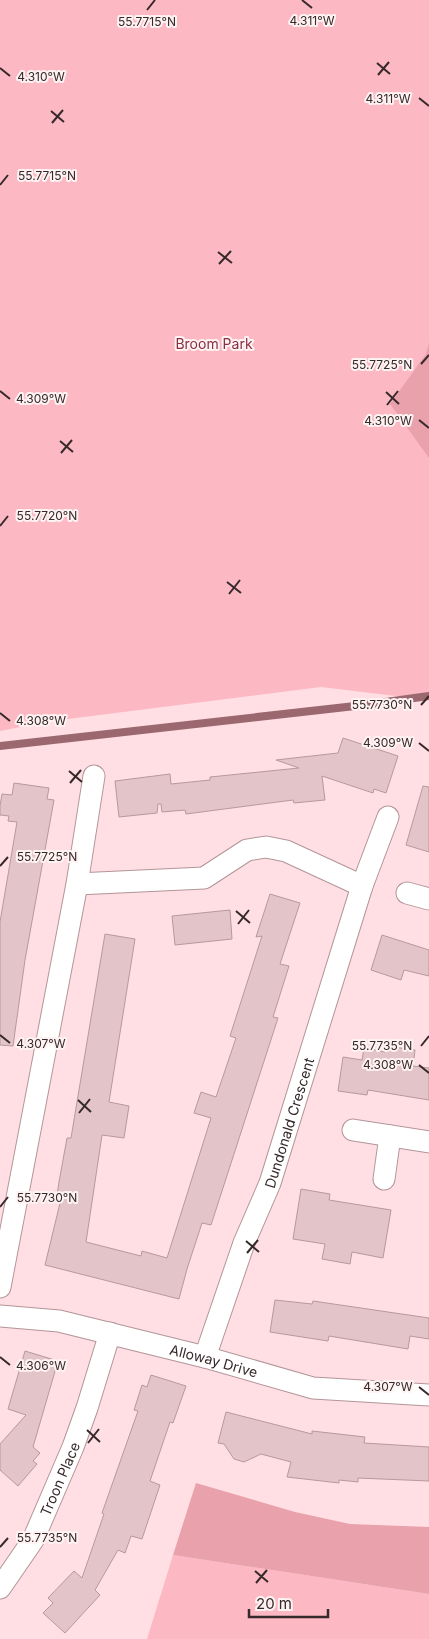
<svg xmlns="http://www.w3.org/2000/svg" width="429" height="1639" font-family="Inter,sans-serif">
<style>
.green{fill:#fcb9c3}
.forest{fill:#e9a1ac}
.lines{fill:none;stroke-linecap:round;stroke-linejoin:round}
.stream{stroke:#9c6870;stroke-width:8}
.building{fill:#e3c4c8;stroke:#b7999d}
.minor-casing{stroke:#b29599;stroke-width:23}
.minor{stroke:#fff;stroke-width:21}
.ticks{fill:none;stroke:#35292a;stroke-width:2}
.labels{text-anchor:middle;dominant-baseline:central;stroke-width:4;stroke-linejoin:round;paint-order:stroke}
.park-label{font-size:14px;fill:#853144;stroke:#fff2f3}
.street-label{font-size:14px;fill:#35292a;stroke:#fff2f3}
.ticks-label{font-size:12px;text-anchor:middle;fill:#35292a;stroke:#fff2f3;stroke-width:4;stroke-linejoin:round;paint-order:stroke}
</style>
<rect width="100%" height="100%" fill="#ffdfe3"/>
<g class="green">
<path d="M0 0H429V700L321 687 52 721 0 731Z"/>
<path d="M173 1555 429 1594V1639H147Z"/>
</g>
<g class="forest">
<path d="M429 343V458L390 404 426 354Z"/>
<path d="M196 1483 295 1512 350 1524 429 1527V1594L173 1555Z"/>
</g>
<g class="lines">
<path class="stream" d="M0 746 364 705 429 696"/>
</g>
<g class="building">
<path d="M343 738 398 756 386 793 374 789 373 793 322 776 325 800 294 803 293 800 186 814 185 810 162 812 161 804H158L157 813 119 817 115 781 170 774 171 784 210 780V777L299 768 276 760 338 753Z"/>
<path d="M14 783 49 788 47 799 54 800 25 960 13 1046 0 1045V922L17 822 8 821 9 816 0 815V806L2 794 12 795Z"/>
<path d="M423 786 429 787V852L406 845Z"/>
<path d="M270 894 300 903 280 964 289 966 273 1017 278 1018 211 1225 202 1223 187 1269 179 1299 45 1265 60 1203 56 1202 59 1182 67 1138H71L105 934 135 939 109 1102 129 1106 124 1138 102 1135 86 1242 141 1256 142 1251 167 1258 211 1118 194 1113 201 1092 216 1097 236 1038 230 1036 262 936 256 937Z"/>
<path d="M230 910 232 939 175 945 172 916Z"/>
<path d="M382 935 429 950V976L404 970 401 980 371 970Z"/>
<path d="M386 1046 415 1050 413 1066 429 1068V1100L368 1090 367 1095 338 1091 343 1057 362 1060 364 1048 385 1052Z"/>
<path d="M301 1189 330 1194 329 1200 391 1210 383 1258 352 1252 350 1264 322 1259 325 1244 293 1239Z"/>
<path d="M275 1300 312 1304 313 1301 429 1318V1339L410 1336 408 1349 329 1336 328 1341 270 1332Z"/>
<path d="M25 1351 58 1361 33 1447 40 1453 33 1461 37 1464 18 1486 0 1470V1444L26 1415 8 1409Z"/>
<path d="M151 1375 186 1386 173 1423 170 1422 150 1481 160 1485 142 1539 131 1536 125 1553 118 1550 95 1590 100 1595 65 1633 43 1613 53 1603 48 1598 74 1571 82 1578 104 1514 102 1513 138 1411 134 1410 142 1385 147 1387Z"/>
<path d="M226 1412 312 1434V1431L365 1437 364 1443 429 1447V1481L358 1478V1482L339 1480V1483L287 1477 291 1462 261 1454 244 1462 234 1459 224 1444 218 1443Z"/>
</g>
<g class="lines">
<g class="minor-casing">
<g id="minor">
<path d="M77 884 204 878 247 850 266 847 286 851 362 886"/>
<path d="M407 893 429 899"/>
<path d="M353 1130 429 1142"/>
<path d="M384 1179 390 1136"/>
<path d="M0 1287 77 884 94 776"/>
<path id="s1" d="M0 1316 59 1321 205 1357 313 1388 429 1395"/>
<path id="s2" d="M205 1357 244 1243 270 1183 362 886 388 817"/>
<path id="s3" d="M0 1588 33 1540 73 1447 87 1408 110 1333"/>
</g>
</g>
<use href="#minor" class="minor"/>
</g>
<path class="ticks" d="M302 0 312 8M147 10 155 0M377 63 390 74M0 68 10 76M378 75 389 62M419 98 429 106M51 111 64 122M52 123 63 110M0 185 8 175M218 252 232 263M219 264 231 251M421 364 429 355M0 391 10 399M386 392 399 404M387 405 398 391M419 420 429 428M60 441 73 452M61 453 72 440M0 526 8 516M227 582 241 593M229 594 240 580M421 705 429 696M0 713 10 721M419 743 429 751M69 771 82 782M70 783 81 770M0 866 8 857M236 911 250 923M238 924 249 910M0 1035 10 1043M421 1046 429 1036M419 1065 429 1073M78 1100 91 1112M79 1113 90 1099M0 1207 8 1197M246 1241 259 1252M247 1253 258 1240M0 1357 10 1365M419 1387 429 1395M87 1430 100 1442M88 1443 99 1429M0 1547 8 1538M255 1571 268 1582M256 1583 267 1570"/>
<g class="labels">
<g class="park-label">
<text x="214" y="343">Broom Park</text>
</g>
<g class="street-label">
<text stroke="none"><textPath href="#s2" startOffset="249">Dundonald Crescent</textPath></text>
<text stroke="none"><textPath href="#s1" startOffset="219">Alloway Drive</textPath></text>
<text stroke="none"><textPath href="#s3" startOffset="125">Troon Place</textPath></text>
</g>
</g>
<g class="ticks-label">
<text x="312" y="25">4.311°W</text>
<text x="147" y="26">55.7715°N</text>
<text x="41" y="81">4.310°W</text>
<text x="388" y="103">4.311°W</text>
<text x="47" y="180">55.7715°N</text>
<text x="382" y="369">55.7725°N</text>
<text x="41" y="403">4.309°W</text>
<text x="388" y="425">4.310°W</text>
<text x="47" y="520">55.7720°N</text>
<text x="382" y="709">55.7730°N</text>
<text x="41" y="725">4.308°W</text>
<text x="388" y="747">4.309°W</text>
<text x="47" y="861">55.7725°N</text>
<text x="41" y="1048">4.307°W</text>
<text x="382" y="1050">55.7735°N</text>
<text x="388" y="1069">4.308°W</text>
<text x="47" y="1202">55.7730°N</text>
<text x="41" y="1370">4.306°W</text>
<text x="388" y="1391">4.307°W</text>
<text x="47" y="1542">55.7735°N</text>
</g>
<path d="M249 1609v8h79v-8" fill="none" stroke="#35292a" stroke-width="2.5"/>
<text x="256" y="1609" font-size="15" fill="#35292a" stroke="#fff2f3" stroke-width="4" paint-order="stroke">20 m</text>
</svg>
